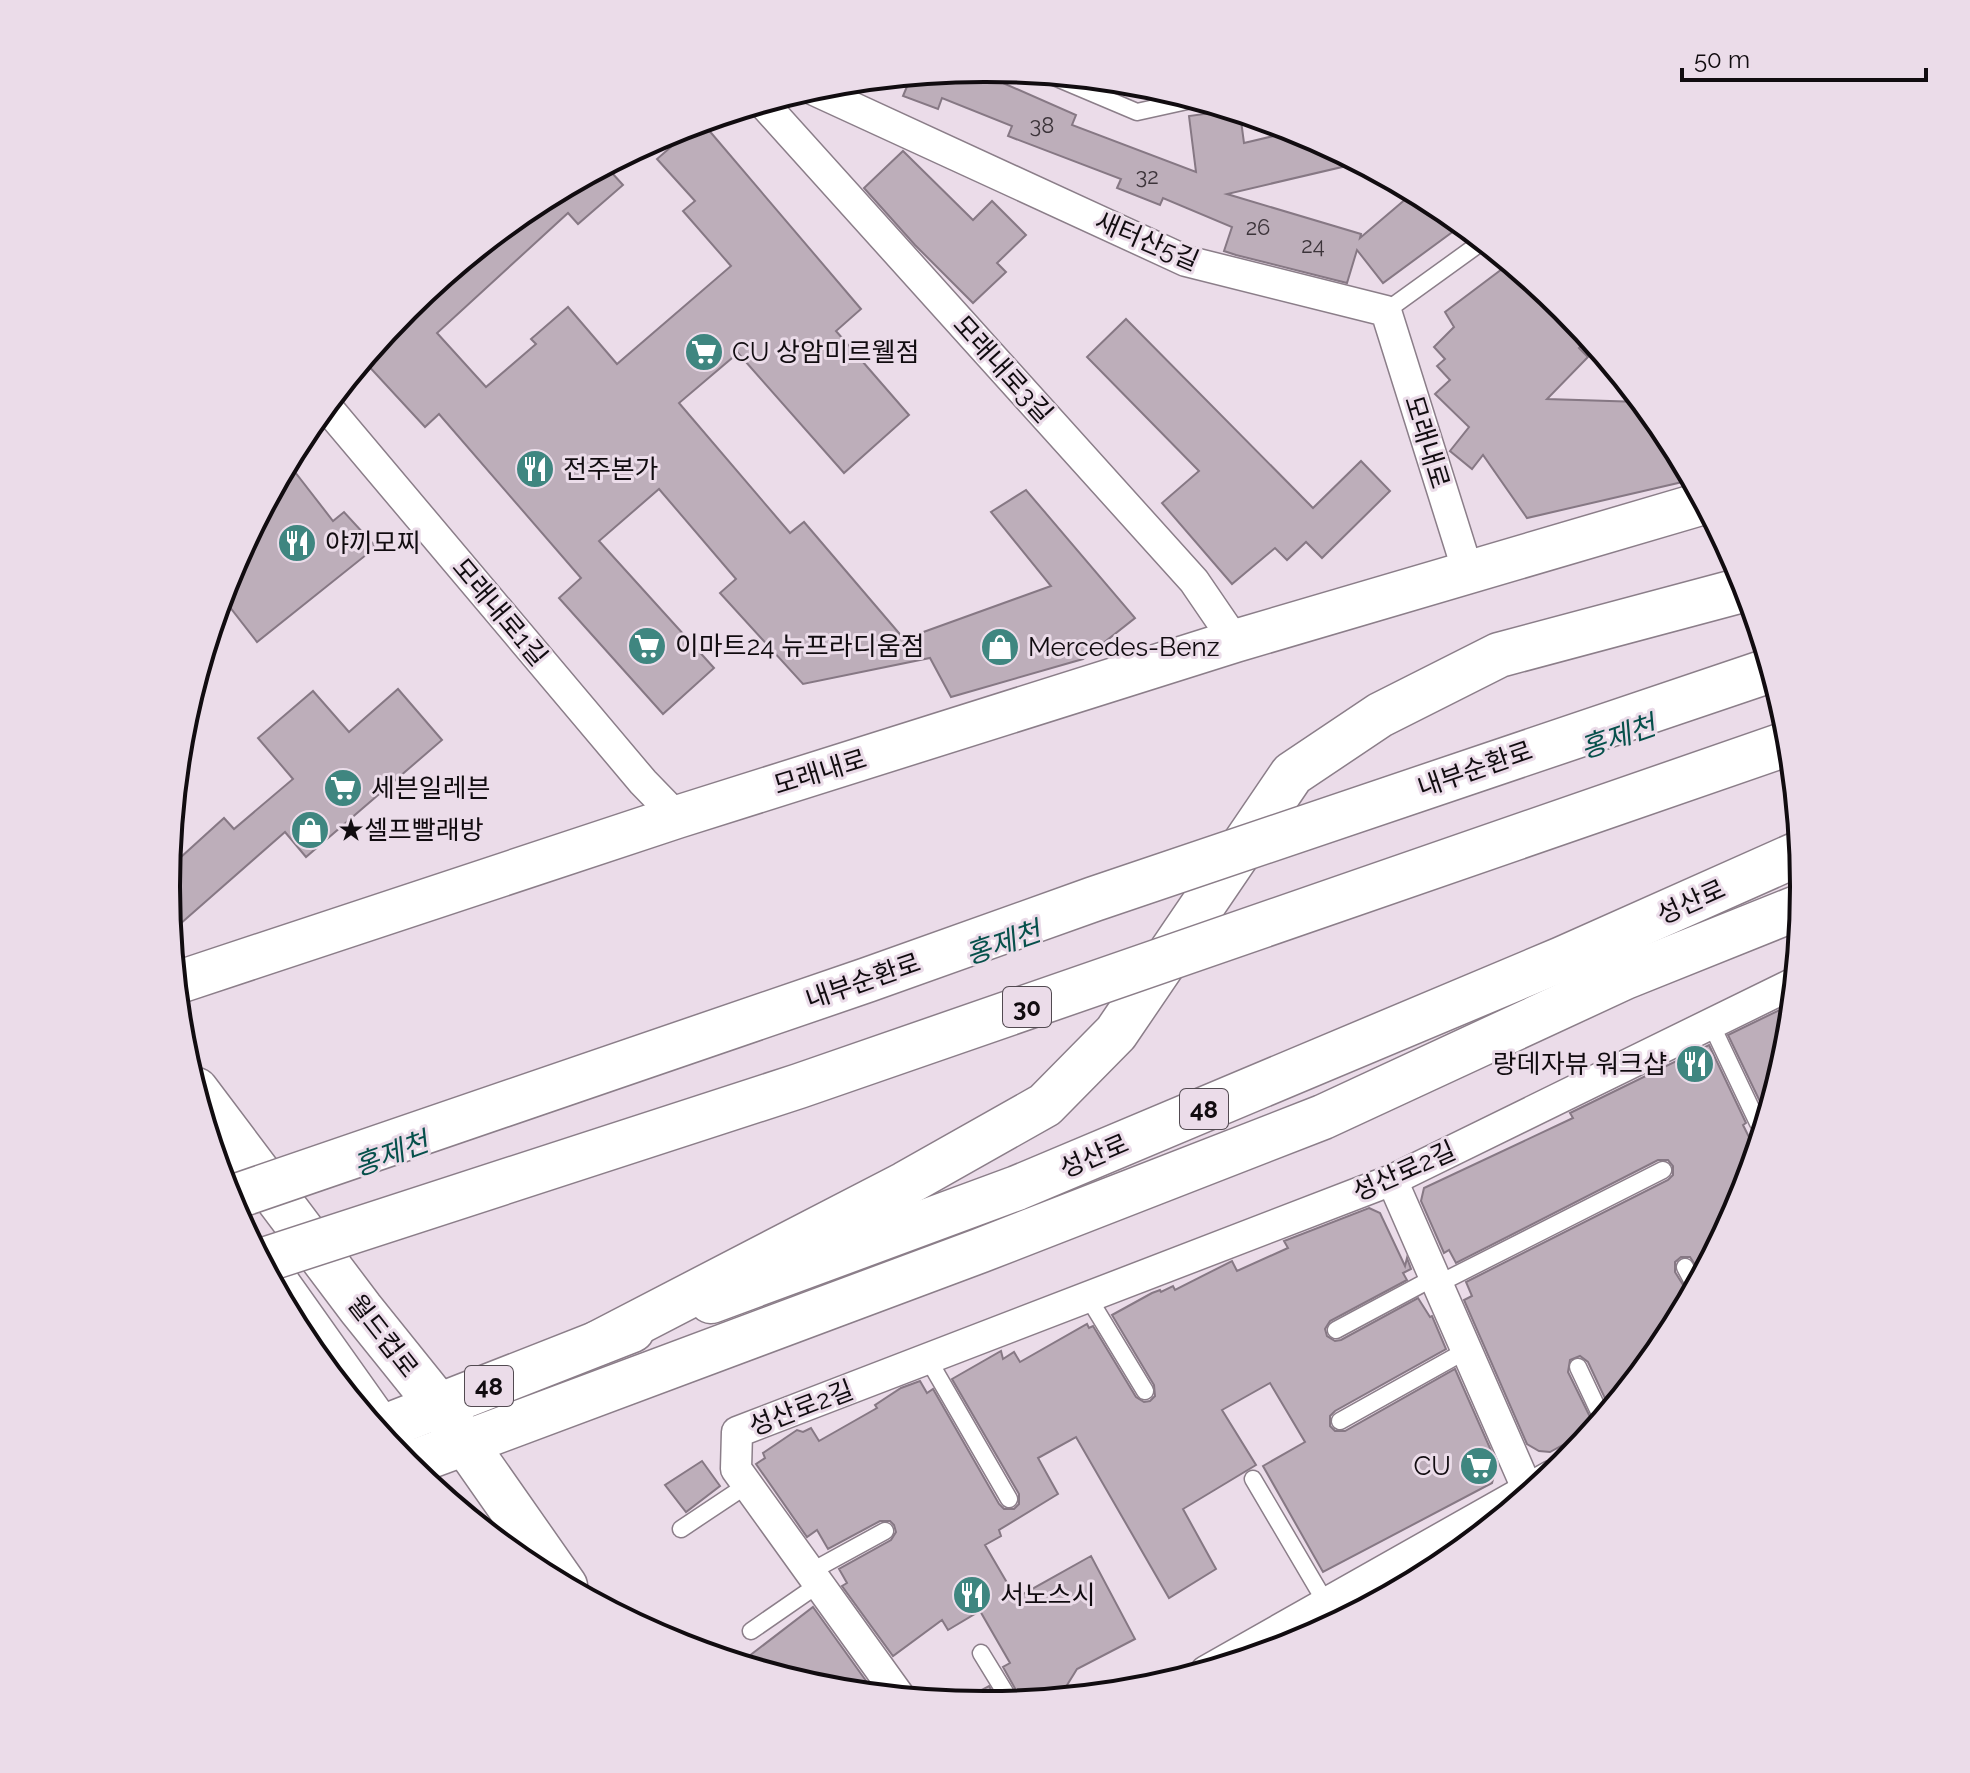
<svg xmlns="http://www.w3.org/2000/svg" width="1970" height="1773" font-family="Raleway,'Noto Sans KR',sans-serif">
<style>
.pier{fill:#ebdce9}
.building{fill:#bdaeba;stroke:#867884;stroke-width:2}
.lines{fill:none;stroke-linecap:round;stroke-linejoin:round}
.lane-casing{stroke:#8b7e89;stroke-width:19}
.street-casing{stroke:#8b7e89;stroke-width:33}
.secondary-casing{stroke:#8b7e89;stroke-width:45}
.primary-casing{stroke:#8b7e89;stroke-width:47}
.highway-casing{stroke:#8b7e89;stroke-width:47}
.lane{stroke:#fff;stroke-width:16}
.street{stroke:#fff;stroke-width:30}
.secondary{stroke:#fff;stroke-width:42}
.primary{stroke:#fff;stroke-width:44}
.highway{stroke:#fff;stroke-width:44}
.highway-bridge-casing{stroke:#8b7e89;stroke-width:47;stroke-linecap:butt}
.highway-bridge{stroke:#fff;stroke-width:44}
.labels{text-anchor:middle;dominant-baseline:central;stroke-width:6;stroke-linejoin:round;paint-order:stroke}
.number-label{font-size:22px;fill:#3c343a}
.shield{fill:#ebdce9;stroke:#524a51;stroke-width:2}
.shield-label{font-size:24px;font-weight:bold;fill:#110c10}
.street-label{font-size:26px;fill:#110c10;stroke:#ebdce9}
.poi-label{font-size:26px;fill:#110c10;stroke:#ebdce9;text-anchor:start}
.water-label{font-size:28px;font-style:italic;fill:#06504b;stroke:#ebdce9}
.rim{fill:none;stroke:#110c10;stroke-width:4}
</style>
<rect width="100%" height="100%" fill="#ebdce9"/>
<path class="pier" d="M1766 657 1788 727 267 1272 228 1198Z"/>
<g class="building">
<path d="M971 69 1076 115 1072 125 1196 172 1189 116 1233 110 1240 113 1244 143 1299 130 1359 163 1227 194 1361 234 1360 238 1414 192 1440 206 1462 225 1383 283 1357 250 1347 283 1236 255 1224 251 1232 227 1163 198 1160 205 1117 188 1121 179 1008 136 1012 126 942 98 938 109 903 96 908 84 891 77Z"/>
<path d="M701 121 861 309 836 331 909 415 844 473 738 353 679 403 790 533 804 522 904 639 1051 586 991 512 1026 490 1135 618 1083 659 951 697 930 658 803 684 720 593 736 579 659 489 599 541 714 668 663 714 559 598 581 578 439 414 425 427 363 360 407 307 531 206 608 164 614 172 612 173 623 185 578 224 568 213 437 333 486 387 536 344 531 339 568 307 617 364 731 266 683 211 695 201 657 159Z"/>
<path d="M903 151 973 220 992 201 1026 235 997 263 1006 272 973 303 915 245 864 188Z"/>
<path d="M1510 263 1545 292 1540 295 1588 339 1579 348 1588 357 1547 399 1641 402 1666 432 1691 480 1527 518 1483 455 1472 469 1450 451 1469 427 1435 394 1450 380 1437 366 1445 359 1434 347 1454 327 1445 312Z"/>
<path d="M1126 319 1313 508 1361 461 1390 491 1322 558 1306 542 1287 560 1275 548 1232 584 1162 503 1199 471 1087 357Z"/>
<path d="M288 463 333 521 344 512 376 547 257 642 222 597 229 573Z"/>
<path d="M398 689 442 740 306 857 285 832 171 932 166 886 171 845 181 857 224 818 234 829 293 779 258 738 313 691 349 732Z"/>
<path d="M1792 1004 1788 1047 1766 1114 1728 1035Z"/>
<path d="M1709 1045 1746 1123 1743 1125 1756 1151 1741 1200 1701 1274 1690 1257H1681L1675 1262V1272L1690 1296 1665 1342 1610 1409 1588 1362 1580 1356 1570 1360 1568 1372 1595 1427 1550 1452 1539 1451 1527 1444 1464 1300 1472 1296 1466 1282 1668 1180 1673 1175V1166L1668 1160H1658L1456 1263 1449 1250 1444 1253 1421 1201 1424 1188 1573 1118 1570 1113Z"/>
<path d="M1369 1208 1380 1213 1405 1266 1407 1258 1411 1269 1403 1273 1407 1280 1330 1321 1325 1329 1327 1336 1335 1341 1341 1340 1418 1298 1430 1317 1432 1316 1446 1349 1335 1411 1330 1416V1426L1335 1431H1345L1455 1369 1497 1464 1492 1483 1323 1572 1263 1466 1305 1442 1270 1383 1222 1410 1256 1465 1183 1509 1216 1569 1169 1598 1076 1437 1038 1458 1058 1494 999 1530 1001 1536 985 1545 1016 1598 1091 1556 1135 1639 1077 1669 1059 1698 1022 1701 1003 1667 1010 1663 980 1611 948 1630 942 1620 893 1656 842 1586 847 1583 839 1569 891 1540 896 1532 894 1525 890 1521H880L828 1549 817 1530 807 1537 756 1464 765 1458 763 1453 797 1430 803 1432 811 1428 819 1441 877 1408 875 1405 901 1388 920 1381 927 1393 933 1389 999 1504 1004 1509H1014L1019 1504V1494L952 1379 1001 1351 1003 1359 1014 1352 1020 1362 1087 1324 1089 1328 1093 1326 1136 1397 1144 1402 1150 1401 1155 1396 1154 1385 1112 1315 1152 1293 1160 1290 1161 1292 1173 1286 1175 1290 1232 1261 1237 1271 1288 1248 1284 1241Z"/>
<path d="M702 1461 720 1486 686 1512 665 1485Z"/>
<path d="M813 1607 864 1678 876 1694 825 1689 740 1663Z"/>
<path d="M989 1686 999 1704 959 1702Z"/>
</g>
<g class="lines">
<g class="lane-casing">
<g id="lane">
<path d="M1047 74 1137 112 1196 99"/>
<path d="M1386 311 1483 241"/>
<path d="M1711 1024 1758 1123"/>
<path d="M1685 1267 1695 1286"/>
<path d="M1438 1284 1663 1170"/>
<path d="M1088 1297 1145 1391"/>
<path d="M1336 1330 1435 1277"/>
<path d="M928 1359 1009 1499"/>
<path d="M1578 1367 1602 1418"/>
<path d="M1340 1421 1467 1350"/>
<path d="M1253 1479 1326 1603"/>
<path d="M681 1529 747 1485"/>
<path d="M810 1572 885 1531"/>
<path d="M751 1631 819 1584"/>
<path d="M981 1653 1011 1702"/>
</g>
</g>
<g class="street-casing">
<g id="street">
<path d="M810 88 1186 261 1386 311 1468 572"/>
<path d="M763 103 1194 581 1235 641"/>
<path d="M326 406 643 782 677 817"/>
<path d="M1392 1180 1529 1493"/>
<path d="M1206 1671 1551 1476"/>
<path d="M900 1697 736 1469 737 1432 1392 1180 1794 983"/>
</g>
</g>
<g class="secondary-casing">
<path id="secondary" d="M176 983 677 817 1235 641 1704 503"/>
</g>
<g class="primary-casing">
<g id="primary">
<path d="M196 1090 361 1309 439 1406 565 1586"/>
<path d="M264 1265 396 1451"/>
<path d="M711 1301 1017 1188 1562 959 1800 853"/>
<path d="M377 1430 632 1330"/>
<path d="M406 1465 979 1251 1323 1117 1625 977 1802 906"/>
</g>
</g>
<g class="highway-casing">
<path id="highway" d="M598 1343 905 1184 1045 1105 1116 1033 1292 774 1380 715 1499 655 1746 589"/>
</g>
<use href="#lane" class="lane"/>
<use href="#street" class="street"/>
<use href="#secondary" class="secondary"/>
<use href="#primary" class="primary"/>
<use href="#highway" class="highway"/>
<g class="highway-bridge-casing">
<g id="highway-bridge">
<path d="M228 1199 867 980 1094 899 1771 670"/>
<path d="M261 1261 799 1086 1789 743"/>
</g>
</g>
<use href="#highway-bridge" class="highway-bridge"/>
</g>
<defs>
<g id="supermarket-disc" transform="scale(2)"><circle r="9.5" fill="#3f8680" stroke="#ebdce9"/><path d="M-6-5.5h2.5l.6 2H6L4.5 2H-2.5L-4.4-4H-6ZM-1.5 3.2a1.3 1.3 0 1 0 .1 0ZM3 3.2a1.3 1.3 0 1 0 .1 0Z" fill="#fff"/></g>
<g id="restaurant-disc" transform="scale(2)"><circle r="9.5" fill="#3f8680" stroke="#ebdce9"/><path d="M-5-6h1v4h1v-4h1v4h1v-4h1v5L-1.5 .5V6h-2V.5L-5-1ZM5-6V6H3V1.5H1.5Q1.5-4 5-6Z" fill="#fff"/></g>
<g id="shop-disc" transform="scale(2)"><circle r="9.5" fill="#3f8680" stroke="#ebdce9"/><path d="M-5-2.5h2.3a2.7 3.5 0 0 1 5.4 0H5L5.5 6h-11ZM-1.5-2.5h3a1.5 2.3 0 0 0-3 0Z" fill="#fff"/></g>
</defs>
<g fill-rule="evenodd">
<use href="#supermarket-disc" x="704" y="352"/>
<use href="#restaurant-disc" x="535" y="469"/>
<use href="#restaurant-disc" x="297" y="543"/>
<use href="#supermarket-disc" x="647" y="646"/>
<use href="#shop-disc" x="1000" y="647"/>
<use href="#supermarket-disc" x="343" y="788"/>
<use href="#shop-disc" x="310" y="830"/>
<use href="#restaurant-disc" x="1695" y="1064"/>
<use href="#supermarket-disc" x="1479" y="1466"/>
<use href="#restaurant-disc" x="972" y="1595"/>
</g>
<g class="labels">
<g class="number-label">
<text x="1042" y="125">38</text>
<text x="1147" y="176">32</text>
<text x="1258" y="227">26</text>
<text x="1313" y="245">24</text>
</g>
<g class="shield">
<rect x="1003" y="987" width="48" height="40" rx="6"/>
<rect x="1180" y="1089" width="48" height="40" rx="6"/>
<rect x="465" y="1366" width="48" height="40" rx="6"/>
</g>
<g class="shield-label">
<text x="1027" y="1007">30</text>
<text x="1204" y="1109">48</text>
<text x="489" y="1386">48</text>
</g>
<g class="street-label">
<text transform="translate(1147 241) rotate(23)">새터산5길</text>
<text transform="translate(1003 369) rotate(48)">모래내로3길</text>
<text transform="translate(1427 442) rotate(73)">모래내로</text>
<text transform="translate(500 612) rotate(50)">모래내로1길</text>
<text transform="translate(1475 769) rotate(-19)">내부순환로</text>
<text transform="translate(820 772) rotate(-17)">모래내로</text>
<text transform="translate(1691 902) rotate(-24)">성산로</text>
<text transform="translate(863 981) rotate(-19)">내부순환로</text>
<text transform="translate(1094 1156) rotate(-23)">성산로</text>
<text transform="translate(1404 1171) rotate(-24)">성산로2길</text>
<text transform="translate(383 1336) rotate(52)">월드컵로</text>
<text transform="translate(801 1408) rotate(-21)">성산로2길</text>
</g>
<g class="poi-label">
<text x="732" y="352">CU 상암미르웰점</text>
<text x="563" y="469">전주본가</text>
<text x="325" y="543">야끼모찌</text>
<text x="675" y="646">이마트24 뉴프라디움점</text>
<text x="1028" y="647">Mercedes-Benz</text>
<text x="371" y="788">세븐일레븐</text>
<text x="338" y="830">★셀프빨래방</text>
<text x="1667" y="1064" text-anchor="end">랑데자뷰 워크샵</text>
<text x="1451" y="1466" text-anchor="end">CU</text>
<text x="1000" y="1595">서노스시</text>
</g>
<g class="water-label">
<text transform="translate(1618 737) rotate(-19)">홍제천</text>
<text transform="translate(1003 943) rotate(-19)">홍제천</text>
<text transform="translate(391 1154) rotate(-20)">홍제천</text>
</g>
</g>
<path d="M0 0H1970V1773H0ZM984 82H986A804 804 0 0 1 1790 886V887A804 804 0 0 1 986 1691H984A804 804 0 0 1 180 887V886A804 804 0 0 1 984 82Z" fill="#ebdce9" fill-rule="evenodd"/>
<path class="rim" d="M984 82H986A804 804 0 0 1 1790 886V887A804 804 0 0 1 986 1691H984A804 804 0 0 1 180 887V886A804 804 0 0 1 984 82Z"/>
<path d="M1682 68v12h244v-12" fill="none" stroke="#110c10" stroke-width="4"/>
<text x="1694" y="68" font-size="24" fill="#110c10" stroke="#ebdce9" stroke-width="6" paint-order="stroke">50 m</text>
</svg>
